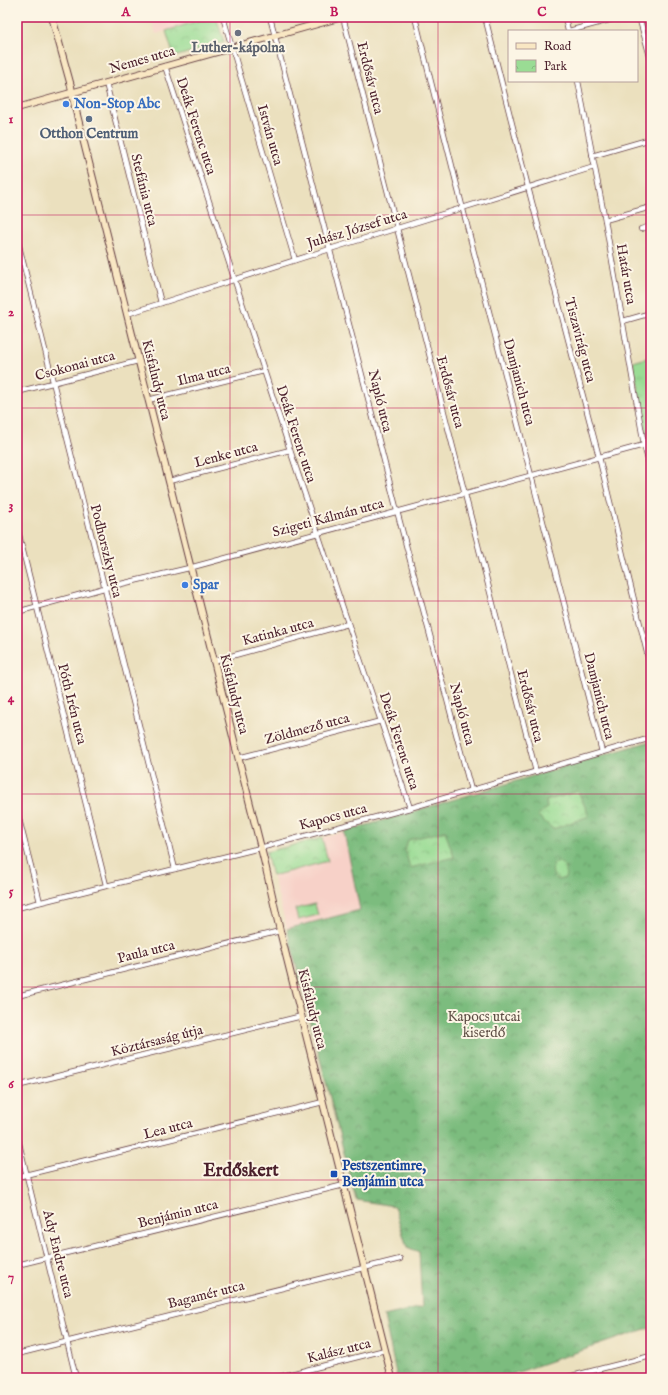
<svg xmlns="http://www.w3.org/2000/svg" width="668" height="1395" font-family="'IM FELL English',serif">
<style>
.built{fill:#f7d1c8}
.grass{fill:url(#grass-tufts);stroke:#727e60}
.forest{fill:url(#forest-crowns);stroke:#626e54}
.park{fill:url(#park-crowns);stroke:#727e60}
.pitch{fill:#9adc94;stroke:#727e60}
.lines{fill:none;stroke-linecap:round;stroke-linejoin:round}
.street-casing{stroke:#623c41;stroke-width:6}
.secondary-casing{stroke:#623c41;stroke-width:8}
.street{stroke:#fff;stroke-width:4.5}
.secondary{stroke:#f9e7c3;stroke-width:6}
.grid{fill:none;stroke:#c2185b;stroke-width:1;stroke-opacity:0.55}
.worship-dot{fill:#6b7280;stroke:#fcf5e5;stroke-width:1.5}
.shop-dot{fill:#3f7fe0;stroke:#fcf5e5;stroke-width:1.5}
.service-dot{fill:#5c6f8a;stroke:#fcf5e5;stroke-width:1.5}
.transit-dot{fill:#1a4fb4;stroke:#fcf5e5;stroke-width:1.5}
.labels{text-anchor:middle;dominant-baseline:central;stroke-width:4;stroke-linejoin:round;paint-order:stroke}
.worship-label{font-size:14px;font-weight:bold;fill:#5b616d;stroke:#fcf5e5}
.street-label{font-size:14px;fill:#4a1f2b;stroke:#fcf5e5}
.shop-label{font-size:14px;font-weight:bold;fill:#366cbe;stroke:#fcf5e5;text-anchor:start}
.service-label{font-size:14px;font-weight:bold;fill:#4e5e75;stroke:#fcf5e5}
.park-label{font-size:14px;fill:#5e4e45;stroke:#fcf5e5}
.transit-label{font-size:14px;font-weight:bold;fill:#164399;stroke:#fcf5e5;text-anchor:start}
.district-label{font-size:18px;font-weight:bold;fill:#4a1f2b;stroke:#fcf5e5}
.neatline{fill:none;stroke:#c2185b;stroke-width:1.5}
.grid-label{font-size:13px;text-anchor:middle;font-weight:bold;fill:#c2185b}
</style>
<defs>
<pattern id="grass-tufts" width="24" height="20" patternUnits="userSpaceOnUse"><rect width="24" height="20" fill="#9adc94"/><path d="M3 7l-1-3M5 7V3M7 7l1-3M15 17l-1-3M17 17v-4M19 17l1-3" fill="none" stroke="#86bc80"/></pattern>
<pattern id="forest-crowns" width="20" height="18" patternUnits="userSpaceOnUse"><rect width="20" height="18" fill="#7bbc7e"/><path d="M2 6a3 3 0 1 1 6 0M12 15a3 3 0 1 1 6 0" fill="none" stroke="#679867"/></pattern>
<pattern id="park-crowns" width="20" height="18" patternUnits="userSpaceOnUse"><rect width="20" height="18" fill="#9adc94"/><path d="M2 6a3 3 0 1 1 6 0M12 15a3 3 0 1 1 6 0" fill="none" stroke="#86bc80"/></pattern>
</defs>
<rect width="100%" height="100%" fill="#fcf5e5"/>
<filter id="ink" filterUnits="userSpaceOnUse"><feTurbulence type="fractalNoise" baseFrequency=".025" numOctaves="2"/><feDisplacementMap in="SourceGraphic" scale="8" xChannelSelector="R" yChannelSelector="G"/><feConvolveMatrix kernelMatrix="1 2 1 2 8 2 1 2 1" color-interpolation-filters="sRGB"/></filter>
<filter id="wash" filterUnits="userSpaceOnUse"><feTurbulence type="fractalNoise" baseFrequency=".012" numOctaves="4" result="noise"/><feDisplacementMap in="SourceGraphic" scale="16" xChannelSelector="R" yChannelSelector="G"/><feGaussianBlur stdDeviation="0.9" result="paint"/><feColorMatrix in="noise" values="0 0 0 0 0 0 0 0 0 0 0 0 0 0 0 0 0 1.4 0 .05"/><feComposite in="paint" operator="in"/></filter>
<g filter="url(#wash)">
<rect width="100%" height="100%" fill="#ebe0be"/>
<g class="built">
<path d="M151 17H210L156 34Z"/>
<path d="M344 832 360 910 287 929 266 852Z"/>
</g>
<path class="grass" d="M651 357V438L647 439 633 362Z"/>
<path class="forest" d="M651 741V1327L501 1378H397L384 1316 422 1307 419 1252 407 1247 394 1206 356 1200 287 929 360 910 344 832Z"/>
<g class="park">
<path d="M210 17H216L224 42 174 57 166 31Z"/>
<path d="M578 791 589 816 553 829 537 815 547 808 546 801Z"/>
<path d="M445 831 454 857 410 868 405 850 408 840Z"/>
<path d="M322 838 328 861 272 876 266 852Z"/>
<path d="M559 862C566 866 567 870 565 878L558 880C552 875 551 871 554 863Z"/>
</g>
<path class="pitch" d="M315 904 318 915 298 920 295 909Z"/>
</g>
<g filter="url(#ink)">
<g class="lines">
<g class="street-casing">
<g id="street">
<path d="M223 17 295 260"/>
<path d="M270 17 397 511 471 790"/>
<path d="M343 17 536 772"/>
<path d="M415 17C475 263 540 507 602 752"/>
<path d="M485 17 528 187 599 457 651 669"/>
<path d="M565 17 568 31"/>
<path d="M639 17 651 60"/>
<path d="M569 31 620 17"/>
<path d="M165 66 290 450 410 808"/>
<path d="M578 81 605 220 644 445 651 471"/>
<path d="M106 83 161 303"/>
<path d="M592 156 651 139"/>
<path d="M605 220 651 207"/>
<path d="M641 229 651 226"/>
<path d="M17 238 175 869"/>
<path d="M127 314 330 249 594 167"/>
<path d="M623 321 651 313"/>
<path d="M17 392 138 361"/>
<path d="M148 400 264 371"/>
<path d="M169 481 290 450"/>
<path d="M17 527 106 885"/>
<path d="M17 612 104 588 189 568 644 445"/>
<path d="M213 661 348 624"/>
<path d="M238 758 381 721"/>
<path d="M17 811 40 902"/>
<path d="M17 908 260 848 410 808 651 738"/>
<path d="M17 996 280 931"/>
<path d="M17 1086 302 1016"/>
<path d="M17 1135 76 1378"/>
<path d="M17 1177 323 1102"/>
<path d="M17 1265 344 1185"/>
<path d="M17 1354 400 1259"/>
<path d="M275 1378 385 1350"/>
<path d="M564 1378 651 1356"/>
</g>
</g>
<g class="secondary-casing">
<g id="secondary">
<path d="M52 17 71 86 73 99 265 864 280 931 392 1378"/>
<path d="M17 108 342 17"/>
</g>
</g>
<use href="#street" class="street"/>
<use href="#secondary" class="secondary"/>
</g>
</g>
<path class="grid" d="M230 17V1378M438 17V1378M17 215H651M17 408H651M17 601H651M17 794H651M17 987H651M17 1180H651"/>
<circle class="worship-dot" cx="238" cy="33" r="4"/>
<g class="shop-dot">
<circle cx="66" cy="104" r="4"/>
<circle cx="185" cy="585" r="4"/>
</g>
<circle class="service-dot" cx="89" cy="119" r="4"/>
<rect class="transit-dot" x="330" y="1170" width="8" height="8" rx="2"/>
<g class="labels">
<g class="worship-label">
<text x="238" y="48">Luther-kápolna</text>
</g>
<g class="street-label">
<text transform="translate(142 60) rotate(-16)">Nemes utca</text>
<text transform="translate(370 78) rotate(76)">Erdősáv utca</text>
<text transform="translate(196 126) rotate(72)">Deák Ferenc utca</text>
<text transform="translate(270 135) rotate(74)">István utca</text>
<text transform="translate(144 190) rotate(76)">Stefánia utca</text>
<text transform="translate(357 229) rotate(-17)">Juhász József utca</text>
<text transform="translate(626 274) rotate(80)">Határ utca</text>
<text transform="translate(580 340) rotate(75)">Tiszavirág utca</text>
<text transform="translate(75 366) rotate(-15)">Csokonai utca</text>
<text transform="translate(204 375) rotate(-14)">Ilma utca</text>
<text transform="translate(156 380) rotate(76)">Kisfaludy utca</text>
<text transform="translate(519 382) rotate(75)">Damjanich utca</text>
<text transform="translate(450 392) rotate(75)">Erdősáv utca</text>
<text transform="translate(380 401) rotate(76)">Napló utca</text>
<text transform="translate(296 434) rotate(72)">Deák Ferenc utca</text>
<text transform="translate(226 455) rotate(-15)">Lenke utca</text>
<text transform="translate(328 518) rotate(-15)">Szigeti Kálmán utca</text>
<text transform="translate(106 551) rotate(76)">Podhorszky utca</text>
<text transform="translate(278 632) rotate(-15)">Katinka utca</text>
<text transform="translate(234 694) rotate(76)">Kisfaludy utca</text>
<text transform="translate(599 696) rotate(76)">Damjanich utca</text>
<text transform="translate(72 704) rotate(76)">Póth Irén utca</text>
<text transform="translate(530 706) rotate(76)">Erdősáv utca</text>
<text transform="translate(462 714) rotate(75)">Napló utca</text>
<text transform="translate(307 729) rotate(-15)">Zöldmező utca</text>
<text transform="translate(399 741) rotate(72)">Deák Ferenc utca</text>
<text transform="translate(333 817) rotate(-15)">Kapocs utca</text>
<text transform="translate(146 952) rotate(-14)">Paula utca</text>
<text transform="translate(312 1009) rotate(76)">Kisfaludy utca</text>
<text transform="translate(157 1041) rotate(-14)">Köztársaság útja</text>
<text transform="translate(168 1129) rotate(-14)">Lea utca</text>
<text transform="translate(178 1214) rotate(-14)">Benjámin utca</text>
<text transform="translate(58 1254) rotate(76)">Ady Endre utca</text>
<text transform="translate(206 1295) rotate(-14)">Bagamér utca</text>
<text transform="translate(339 1351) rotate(-14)">Kalász utca</text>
</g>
<g class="shop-label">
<text x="74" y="104">Non-Stop Abc</text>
<text x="193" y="585">Spar</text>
</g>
<g class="service-label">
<text x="89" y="134">Otthon Centrum</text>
</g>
<g class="park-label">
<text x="484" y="1017">Kapocs utcai<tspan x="484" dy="16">kiserdő</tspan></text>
</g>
<g class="transit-label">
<text x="342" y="1166">Pestszentimre,<tspan x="342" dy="16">Benjámin utca</tspan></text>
</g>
<g class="district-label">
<text x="241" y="1171">Erdőskert</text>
</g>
</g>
<rect width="668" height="1395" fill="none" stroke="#fcf5e5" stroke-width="44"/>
<rect x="508" y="30" width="130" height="52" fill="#fcf5e5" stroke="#b59f9b"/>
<rect x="516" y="43" width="20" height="6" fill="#f9e7c3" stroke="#b59f9b"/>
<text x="544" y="50" font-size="12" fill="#4a1f2b">Road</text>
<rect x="516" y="60" width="20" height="12" fill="url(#park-crowns)" stroke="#b59f9b"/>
<text x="544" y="70" font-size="12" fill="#4a1f2b">Park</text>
<rect x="22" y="22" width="624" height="1351" class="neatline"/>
<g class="grid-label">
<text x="126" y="16">A</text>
<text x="334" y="16">B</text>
<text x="542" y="16">C</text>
<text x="11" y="123">1</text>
<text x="11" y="316">2</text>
<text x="11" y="509">3</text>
<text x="11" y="702">4</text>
<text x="11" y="895">5</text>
<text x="11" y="1088">6</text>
<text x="11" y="1281">7</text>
</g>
</svg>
